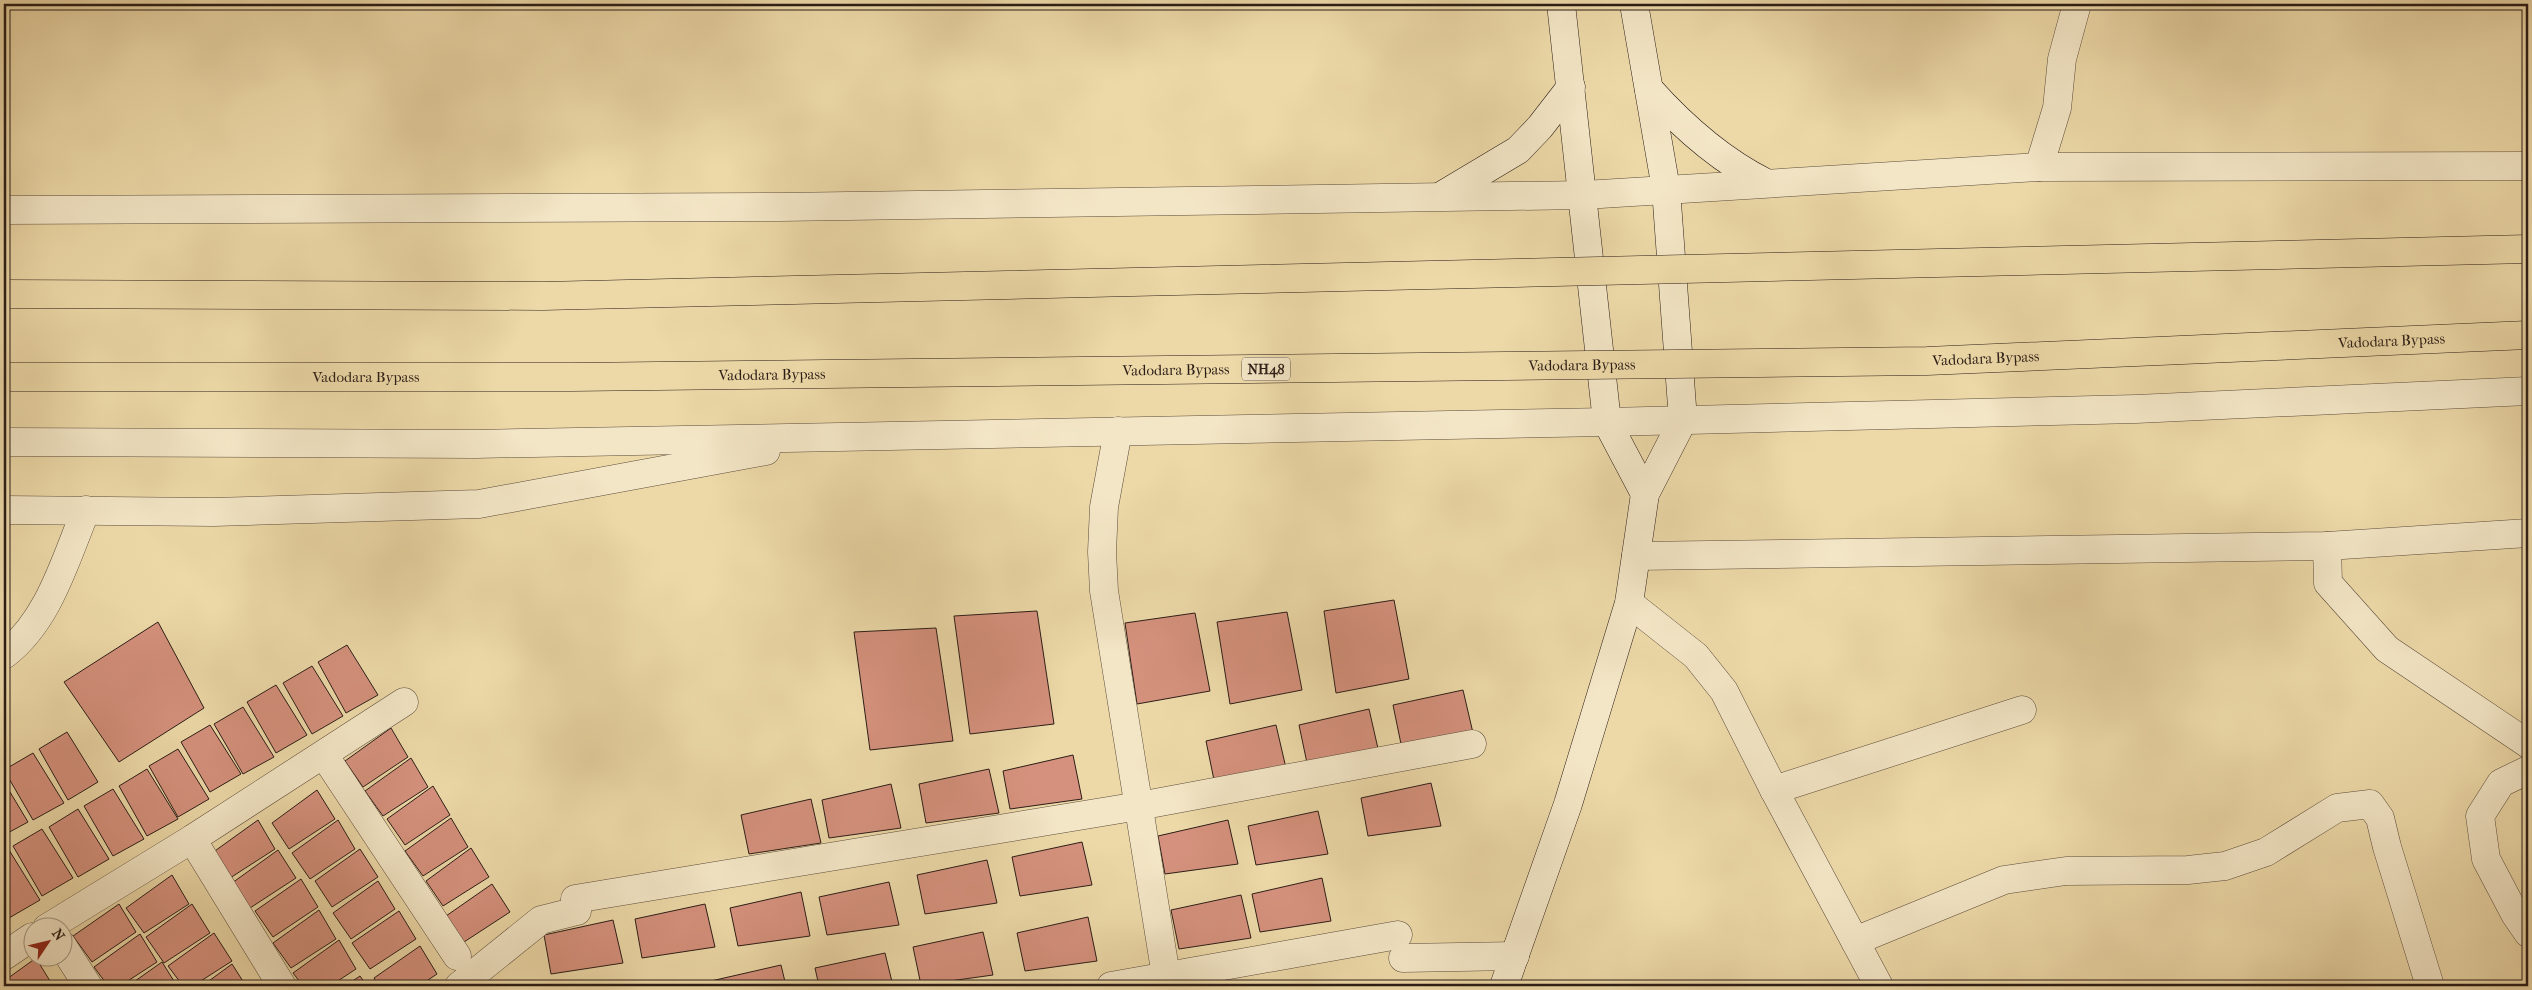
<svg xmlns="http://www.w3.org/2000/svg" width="2532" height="990" font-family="'IM FELL French Canon',serif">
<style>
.building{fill:#d5917d;stroke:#2b1d17}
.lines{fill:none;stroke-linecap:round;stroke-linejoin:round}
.minor-casing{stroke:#5c4c3b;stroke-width:29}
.tertiary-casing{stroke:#5c4c3b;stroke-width:29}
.secondary-casing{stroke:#2b1d17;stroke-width:29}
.minor{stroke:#f3e6c6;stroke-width:28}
.tertiary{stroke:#f3e6c6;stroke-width:28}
.secondary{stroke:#f3e6c6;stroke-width:28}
.trunk-bridge-casing{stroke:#2b1d17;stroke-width:29;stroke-linecap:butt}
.trunk-bridge{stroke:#edd9a8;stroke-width:28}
.labels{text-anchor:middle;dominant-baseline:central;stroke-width:4;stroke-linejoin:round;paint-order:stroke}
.shield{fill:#f3e6c6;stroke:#67594c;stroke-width:1}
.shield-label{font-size:14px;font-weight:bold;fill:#2b1d17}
.street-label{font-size:15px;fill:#2b1d17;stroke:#f3e6c6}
</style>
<rect width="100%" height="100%" fill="#edd9a8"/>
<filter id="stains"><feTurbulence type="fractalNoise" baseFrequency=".004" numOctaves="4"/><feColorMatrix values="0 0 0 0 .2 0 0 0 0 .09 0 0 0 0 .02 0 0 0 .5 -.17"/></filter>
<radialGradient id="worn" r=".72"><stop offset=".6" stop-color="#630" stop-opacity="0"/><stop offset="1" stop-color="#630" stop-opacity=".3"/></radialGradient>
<g class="building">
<path d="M1394 600 1409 679 1336 693 1324 611Z"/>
<path d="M1037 611 1054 724 970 734 954 616Z"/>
<path d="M1287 612 1302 690 1230 704 1217 622Z"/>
<path d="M1195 613 1210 691 1137 704 1125 623Z"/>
<path d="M158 622 204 708 119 762 64 682Z"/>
<path d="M936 628 953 741 870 750 854 632Z"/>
<path d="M347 645 378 695 346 713 318 662Z"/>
<path d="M312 666 343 716 312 734 283 683Z"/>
<path d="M276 685 307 735 276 753 247 702Z"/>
<path d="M1463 690 1473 733 1401 744 1393 705Z"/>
<path d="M243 707 274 757 243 774 214 724Z"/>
<path d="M1369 709 1379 753 1307 763 1299 725Z"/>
<path d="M210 725 241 774 210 792 181 742Z"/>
<path d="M1276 725 1286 768 1214 780 1206 741Z"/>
<path d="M391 728 408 757 363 787 345 761Z"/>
<path d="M67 732 98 782 68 800 39 749Z"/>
<path d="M178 749 209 799 178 817 149 766Z"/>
<path d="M33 753 64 803 33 820 4 770Z"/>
<path d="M1073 755 1082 799 1010 809 1003 771Z"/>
<path d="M411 758 428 787 383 816 365 791Z"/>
<path d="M147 769 178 819 147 836 119 786Z"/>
<path d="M989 769 999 813 926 823 919 784Z"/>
<path d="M4 782 28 822 4 835Z"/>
<path d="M1431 783 1441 826 1368 836 1361 798Z"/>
<path d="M891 784 901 828 829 838 822 800Z"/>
<path d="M433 786 450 815 405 845 387 819Z"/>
<path d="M113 789 144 839 113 856 84 806Z"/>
<path d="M317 790 335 819 289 849 272 823Z"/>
<path d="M811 799 821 843 749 854 741 815Z"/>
<path d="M78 809 109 859 78 877 49 827Z"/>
<path d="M1318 811 1328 854 1256 865 1248 826Z"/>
<path d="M451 818 468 847 423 876 405 851Z"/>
<path d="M258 820 275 849 230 878 212 853Z"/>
<path d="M338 820 355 849 310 879 292 853Z"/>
<path d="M1228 820 1238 864 1165 874 1158 836Z"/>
<path d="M42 829 73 878 42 896 13 846Z"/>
<path d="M1082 842 1092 885 1020 896 1012 857Z"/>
<path d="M471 848 489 877 443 906 426 881Z"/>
<path d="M360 849 378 877 332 907 315 881Z"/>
<path d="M9 850 40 900 9 918 4 909V853Z"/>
<path d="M278 850 296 878 250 908 232 883Z"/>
<path d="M987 860 997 903 925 914 917 875Z"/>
<path d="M172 875 189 904 144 933 126 908Z"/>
<path d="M1322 878 1331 921 1260 932 1252 894Z"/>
<path d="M301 879 318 907 273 937 255 911Z"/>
<path d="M378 881 395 909 351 939 333 913Z"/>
<path d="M889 882 899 925 827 935 819 897Z"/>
<path d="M492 884 510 912 464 942 446 916Z"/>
<path d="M801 892 810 936 738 946 730 908Z"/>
<path d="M1241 895 1251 938 1179 949 1171 910Z"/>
<path d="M119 904 136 932 92 962 73 936Z"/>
<path d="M192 904 210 933 164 963 146 937Z"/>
<path d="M705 904 715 947 642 958 635 919Z"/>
<path d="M319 910 336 939 291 968 273 943Z"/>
<path d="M399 911 416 939 370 969 352 943Z"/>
<path d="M1088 917 1097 961 1025 971 1017 933Z"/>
<path d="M613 920 623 963 551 974 544 935Z"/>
<path d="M983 932 993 975 921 985 913 947Z"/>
<path d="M214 933 232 961 193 986H183L168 966Z"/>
<path d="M140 934 157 962 120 986H108L94 967Z"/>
<path d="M339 940 356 969 330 986H303L293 973Z"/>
<path d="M420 946 437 974 419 986H379L374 978Z"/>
<path d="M885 953 893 986H819L815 968Z"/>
<path d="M36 958 53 986H4V981Z"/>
<path d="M162 962 177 986H128Z"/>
<path d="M232 964 246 986H202Z"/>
<path d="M781 965 786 986H712L711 981Z"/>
<path d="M360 976 367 986H345Z"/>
</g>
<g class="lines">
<g class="minor-casing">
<g id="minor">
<path d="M2039 167 2057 108 2062 59 2077 4"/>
<path d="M1118 431 1104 507 1102 552 1104 591 1166 976"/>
<path d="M2327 546 2328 583 2387 649 2528 744"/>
<path d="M1636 556 2327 546 2528 533"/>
<path d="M1629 603 1696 656 1724 691 1774 790 1879 986"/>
<path d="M324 755 457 956"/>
<path d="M2528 770 2501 783 2480 816 2486 859 2515 914 2528 933"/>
<path d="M1774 790 2022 710"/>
<path d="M192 839 282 986"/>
<path d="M575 899 1139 806 1472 744"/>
<path d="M47 928 192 839 404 702"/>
<path d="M1855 941 2004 880 2066 871 2188 870 2225 866 2266 852 2337 808 2370 804 2380 818 2387 847 2430 986"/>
<path d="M62 945 88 986"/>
<path d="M4 956 32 937"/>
<path d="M1403 958 1515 956"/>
<path d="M459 986 541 920 577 911"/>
<path d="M1111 986 1398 935"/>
</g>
</g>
<g class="tertiary-casing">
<g id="tertiary">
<path d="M4 210 780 207 1584 195 2039 167 2528 166"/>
<path d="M4 442 476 444 1607 422 2136 409 2528 391"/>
<path d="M4 510 214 512 479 504 766 451"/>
<path d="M4 655C49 621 65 560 86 510"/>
</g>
</g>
<g class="secondary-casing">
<g id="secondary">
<path d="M1561 4 1607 422 1645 494"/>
<path d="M1649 89C1683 127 1720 160 1766 183"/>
<path d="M1441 196 1518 150 1540 127 1571 87"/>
<path d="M1504 986 1568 804 1629 603 1645 494 1683 420 1666 189 1634 4"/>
</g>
</g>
<use href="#minor" class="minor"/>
<use href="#tertiary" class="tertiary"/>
<use href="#secondary" class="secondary"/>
<g class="trunk-bridge-casing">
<g id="trunk-bridge">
<path d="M4 294 543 296 2528 249"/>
<path id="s1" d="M4 377H572L1927 361 2528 335"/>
</g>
</g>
<use href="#trunk-bridge" class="trunk-bridge"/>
</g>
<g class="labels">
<rect class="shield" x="1242" y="357.5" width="48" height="23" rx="4"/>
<g class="shield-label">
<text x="1266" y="369">NH48</text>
</g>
<g class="street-label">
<text stroke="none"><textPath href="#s1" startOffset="2388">Vadodara Bypass</textPath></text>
<text stroke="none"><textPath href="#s1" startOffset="1982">Vadodara Bypass</textPath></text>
<text stroke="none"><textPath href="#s1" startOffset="1578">Vadodara Bypass</textPath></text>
<text stroke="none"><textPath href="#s1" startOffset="1172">Vadodara Bypass</textPath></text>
<text stroke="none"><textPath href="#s1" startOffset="768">Vadodara Bypass</textPath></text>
<text stroke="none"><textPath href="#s1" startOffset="362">Vadodara Bypass</textPath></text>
</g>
</g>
<rect width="2532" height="990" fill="none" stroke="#edd9a8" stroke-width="20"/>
<rect x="5" y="5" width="2522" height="980" fill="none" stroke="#2b1d17" stroke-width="2.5"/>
<rect x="10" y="10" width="2512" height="970" fill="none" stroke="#2b1d17"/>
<g transform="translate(48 942) rotate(55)"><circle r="24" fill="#f3e6c6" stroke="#a39680"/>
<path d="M0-4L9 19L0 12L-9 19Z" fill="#8f2418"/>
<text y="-8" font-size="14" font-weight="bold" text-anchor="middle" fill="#2b1d17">N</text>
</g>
<rect width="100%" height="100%" filter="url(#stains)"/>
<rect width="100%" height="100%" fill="url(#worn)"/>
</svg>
